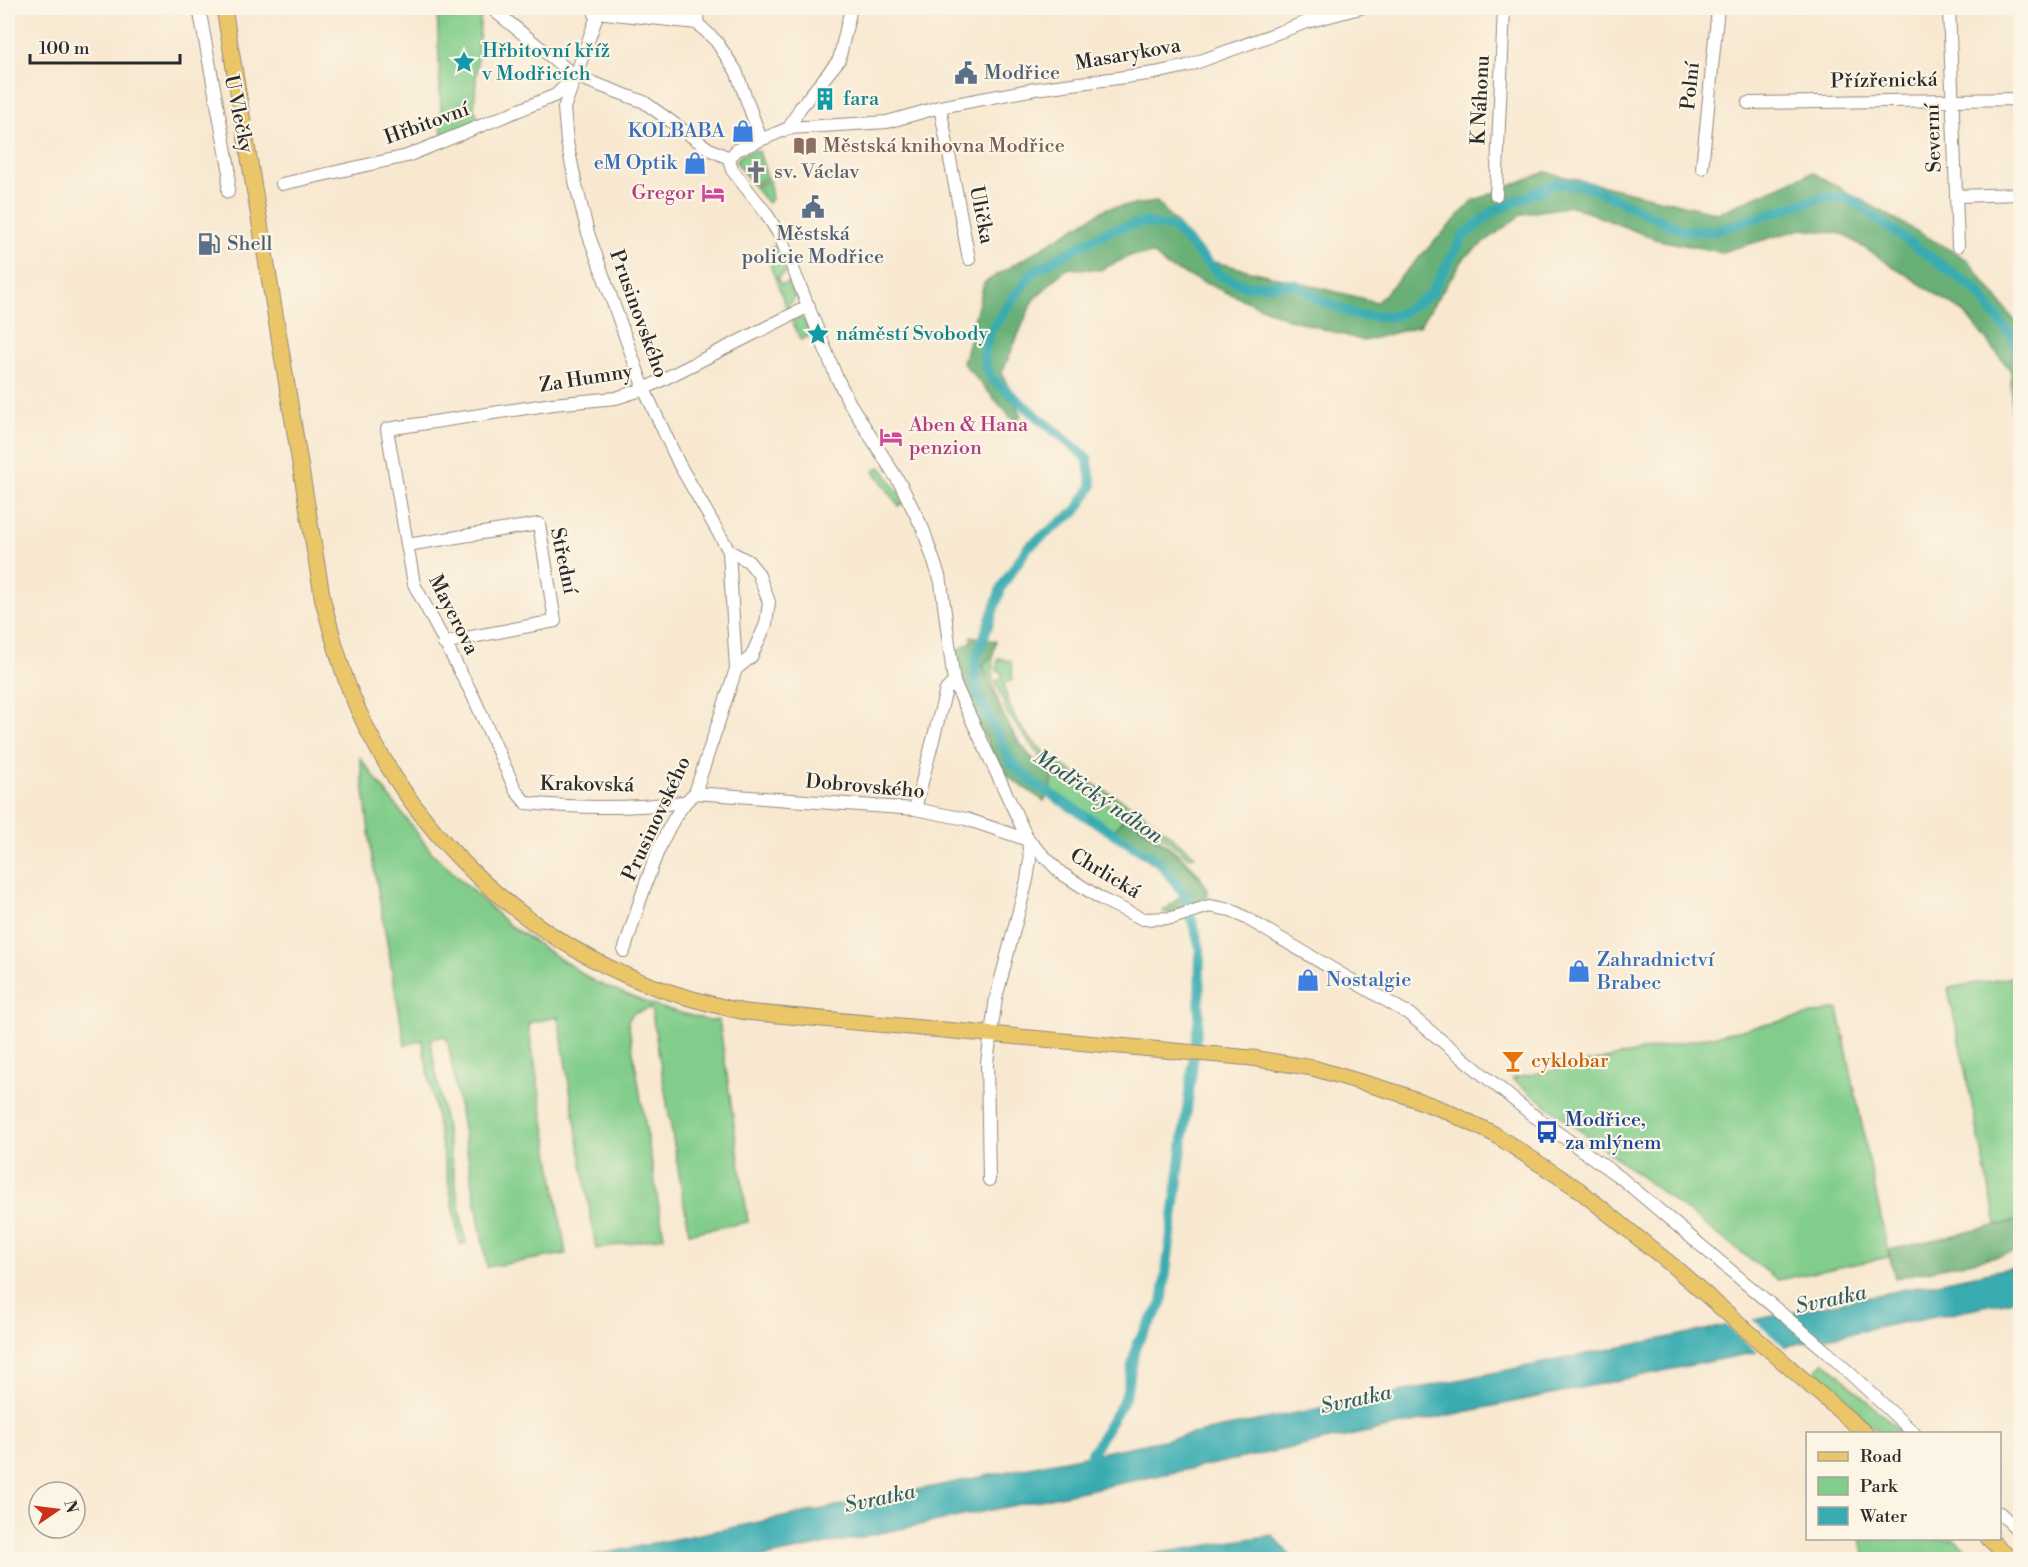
<svg xmlns="http://www.w3.org/2000/svg" width="2028" height="1567" font-family="'Libre Bodoni',serif">
<style>
.green{fill:#82cd8b;stroke:#567c5b;stroke-width:1.5}
.forest{fill:#69b077;stroke:#4a6e51;stroke-width:1.5}
.water{fill:#39acb1;stroke:#326c6e;stroke-width:1.5}
.pier{fill:#f8e8d0}
.lines{fill:none;stroke-linecap:round;stroke-linejoin:round}
.canal{stroke:#39acb1;stroke-width:10}
.minor-casing{stroke:#928a7e;stroke-width:14}
.major-casing{stroke:#928a7e;stroke-width:17}
.minor{stroke:#fff;stroke-width:12}
.major{stroke:#ebc669;stroke-width:15}
.labels{text-anchor:middle;dominant-baseline:central;stroke-width:4.5;stroke-linejoin:round;paint-order:stroke}
.culture-label{font-size:20px;fill:#0d838f;stroke:#fcf5e5;text-anchor:start}
.street-label{font-size:20px;fill:#2b2b2b;stroke:#fcf5e5}
.service-label{font-size:20px;fill:#4e5e75;stroke:#fcf5e5;text-anchor:start}
.shop-label{font-size:20px;fill:#366cbe;stroke:#fcf5e5;text-anchor:end}
.education-label{font-size:20px;fill:#785e54;stroke:#fcf5e5;text-anchor:start}
.worship-label{font-size:20px;fill:#5b616d;stroke:#fcf5e5;text-anchor:start}
.hotel-label{font-size:20px;fill:#b23c85;stroke:#fcf5e5;text-anchor:end}
.food-label{font-size:20px;fill:#c56008;stroke:#fcf5e5;text-anchor:start}
.transit-label{font-size:20px;fill:#164399;stroke:#fcf5e5;text-anchor:start}
.water-label{font-size:21px;font-style:italic;fill:#315f61;stroke:#fcf5e5}
</style>
<rect width="100%" height="100%" fill="#fcf5e5"/>
<filter id="ink" filterUnits="userSpaceOnUse"><feTurbulence type="fractalNoise" baseFrequency=".0167" numOctaves="2"/><feDisplacementMap in="SourceGraphic" scale="12" xChannelSelector="R" yChannelSelector="G"/><feConvolveMatrix kernelMatrix="1 2 1 2 8 2 1 2 1" color-interpolation-filters="sRGB"/></filter>
<filter id="wash" filterUnits="userSpaceOnUse"><feTurbulence type="fractalNoise" baseFrequency=".008" numOctaves="4" result="noise"/><feDisplacementMap in="SourceGraphic" scale="24" xChannelSelector="R" yChannelSelector="G"/><feGaussianBlur stdDeviation="1.35" result="paint"/><feColorMatrix in="noise" values="0 0 0 0 0 0 0 0 0 0 0 0 0 0 0 0 0 1.4 0 .05"/><feComposite in="paint" operator="in"/></filter>
<g filter="url(#wash)">
<rect width="100%" height="100%" fill="#f8e8d0"/>
<g class="green">
<path d="M437 8H477L481 11 474 108 479 120 442 138Z"/>
<path d="M755 150 759 151 767 178 753 185 736 162 740 156Z"/>
<path d="M769 180 772 199 768 203 754 187Z"/>
<path d="M775 246 786 273 777 277 781 285 789 282 795 297 787 309 770 265 775 263 768 248Z"/>
<path d="M801 318 805 321 811 335 801 340 791 320Z"/>
<path d="M881 467 903 499 904 503 899 506 874 471Z"/>
<path d="M993 655C989 697 1009 742 1043 767 1062 780 1084 789 1103 801 1127 815 1149 830 1171 848 1187 861 1205 875 1208 897L1192 907 1199 877 1182 859 1157 839 1115 831 1050 791 1053 777C1013 747 1000 710 983 665Z"/>
<path d="M998 658 1011 661 1013 680 1004 683C1012 750 1083 776 1133 807 1155 821 1175 840 1195 856L1188 857 1132 812 1042 759 1007 713 996 681 1002 677 1001 671H997Z"/>
<path d="M360 758 432 853 510 926 595 982 655 1006 710 1021 719 1020 748 1222 689 1233 651 1008 633 1013 628 1021 664 1237 596 1249 558 1017 528 1023 566 1254 487 1267 448 1042 445 1036 430 1039 466 1243 460 1245 422 1040 405 1045 372 856Z"/>
<path d="M2020 976V1220L1997 1225 1948 988Z"/>
<path d="M1838 1009 1889 1257 1778 1280 1512 1079Z"/>
<path d="M1824 1361 1902 1433H1881L1812 1375Z"/>
<path d="M1861 1539H1954L1979 1559H1865Z"/>
</g>
<g class="forest">
<path d="M1545 172 1718 213 1812 172 1968 260 2020 328V425L2012 416 2011 371 1964 312 1843 234 1801 229 1722 252 1658 240 1572 206 1522 214 1465 257 1419 326 1364 341 1286 318 1166 266 1154 254 1132 255 1100 270 1067 268 1033 300 1002 373 1021 416 1014 421 963 363 984 283 1107 208 1157 202 1210 261 1377 302 1473 201Z"/>
<path d="M971 636 996 641 993 655 983 665C1000 710 1013 748 1053 777L1050 791 1115 830 1125 816C1154 837 1188 857 1207 889L1202 902 1172 915 1163 911 1182 895 1158 863 1048 795 1044 801 1010 778 998 765 965 696 956 651 971 642Z"/>
<path d="M2020 1220V1251L1895 1278 1888 1250Z"/>
</g>
<g class="water">
<path d="M2020 1266V1299L1687 1366 755 1559 572 1560Z"/>
<path d="M1272 1535 1293 1559H1122Z"/>
</g>
<path class="pier" d="M1752 1319 1787 1349 1759 1354 1725 1324Z"/>
<g class="lines">
<path class="canal" d="M1083 1468 1125 1398 1137 1343 1162 1304 1199 1016 1200 948 1185 895 1159 862 1036 785 1012 763 977 693 975 662 1002 586 1028 547 1076 511 1092 486 1087 458 990 377 984 356 989 333 1032 272 1108 231 1143 222 1174 228 1220 275 1245 286 1295 284 1322 301 1360 316H1396L1430 295 1463 236 1494 211 1557 183 1590 187 1682 230 1714 231 1820 198H1848L1975 289 2012 337 2020 358"/>
</g>
</g>
<g filter="url(#ink)">
<g class="lines">
<g class="minor-casing">
<g id="minor">
<path d="M199 8 229 168 228 192"/>
<path d="M491 8 575 76 644 102 709 149 729 158"/>
<path d="M594 8 596 19 564 108 567 142 576 185 588 233 644 389 679 464 729 551 736 669 695 793C661 820 638 909 624 951"/>
<path d="M1949 8 1958 246"/>
<path d="M596 12 697 23 716 41 736 71 761 139"/>
<path d="M697 23 698 8"/>
<path d="M1748 103 2020 99"/>
<path d="M940 107 969 259"/>
<path d="M789 128 800 108 839 60 851 8"/>
<path d="M729 158 732 170 766 213 780 236 836 376 849 402 901 485 923 529 941 582 954 682 1028 840 1030 860 1027 880 996 998 987 1063 989 1180"/>
<path d="M729 158 737 150 789 128 887 122 940 107 1035 89 1155 73 1187 66 1307 22 1360 8"/>
<path d="M1702 168 1718 8"/>
<path d="M282 184 407 156 556 95 572 79"/>
<path d="M1496 195 1504 8"/>
<path d="M1956 196 2020 194"/>
<path d="M407 545 539 524 555 621 461 639 444 644"/>
<path d="M729 551 748 561 758 573 769 602 766 624 751 657 736 669"/>
<path d="M695 793 915 809 966 819 1028 840 1061 873 1103 900 1143 919 1172 918 1209 906 1231 910 1246 918 1409 1014 1530 1113 1621 1178 1827 1352 1915 1434"/>
<path d="M683 802C632 809 577 808 526 803L516 791 473 696 414 584 387 429 553 404 616 398 644 389 809 306"/>
<path d="M915 809 946 690 954 682"/>
<path d="M2000 1513 2020 1532"/>
</g>
</g>
<g class="major-casing">
<g id="major">
<path d="M224 8 323 601C331 630 338 659 349 688 398 814 501 919 623 974 662 992 704 1003 745 1012L1252 1058 1313 1068 1398 1093 1444 1110 1494 1134 1578 1189 1673 1266 1866 1434"/>
<path d="M1988 1538 2012 1560"/>
</g>
</g>
<use href="#minor" class="minor"/>
<use href="#major" class="major"/>
</g>
</g>
<defs>
<g id="sight-bare" transform="scale(1.8)"><path d="M0-6L1.8-2.2L6-1.7L2.9 1.2L3.7 5.4L0 3.3L-3.7 5.4L-2.9 1.2L-6-1.7L-1.8-2.2Z" fill="#0f9aa8" stroke="#fcf5e5" stroke-width="2.5" paint-order="stroke"/></g>
<g id="civic-bare" transform="scale(1.8)"><path d="M-.6-6.5H3V-4.5H.6V-3L4-1V1h2V6H-6V1h2V-1L-.6-3ZM-1.2 2.5V6h2.4V2.5Z" fill="#5c6f8a" stroke="#fcf5e5" stroke-width="2.5" paint-order="stroke"/></g>
<g id="building-bare" transform="scale(1.8)"><path d="M-4-6H4V6H1V3H-1V6H-4ZM-2.5-4.3h1.7v1.8h-1.7ZM.8-4.3h1.7v1.8H.8ZM-2.5-1h1.7V.8h-1.7ZM.8-1h1.7V.8H.8Z" fill="#0f9aa8" stroke="#fcf5e5" stroke-width="2.5" paint-order="stroke"/></g>
<g id="shop-bare" transform="scale(1.8)"><path d="M-5-2.5h2.3a2.7 3.5 0 0 1 5.4 0H5L5.5 6h-11ZM-1.5-2.5h3a1.5 2.3 0 0 0-3 0Z" fill="#3f7fe0" stroke="#fcf5e5" stroke-width="2.5" paint-order="stroke"/></g>
<g id="library-bare" transform="scale(1.8)"><path d="M-6-4Q-3-5.5-.7-3.5V5Q-3 3-6 4ZM6-4Q3-5.5 .7-3.5V5Q3 3 6 4Z" fill="#8d6e63" stroke="#fcf5e5" stroke-width="2.5" paint-order="stroke"/></g>
<g id="church-bare" transform="scale(1.8)"><path d="M-1.2-6h2.4v3.5h3.3v2.4h-3.3V6h-2.4V-.1h-3.3v-2.4h3.3Z" fill="#6b7280" stroke="#fcf5e5" stroke-width="2.5" paint-order="stroke"/></g>
<g id="hotel-bare" transform="scale(1.8)"><path d="M-6-4.5h1.5V1H6V5H4.5V3h-9V5H-6ZM-4 0a1.8 1.8 0 1 1 3.6 0ZM.5 0V-2.5h3Q6-2.5 6 0Z" fill="#d1479c" stroke="#fcf5e5" stroke-width="2.5" paint-order="stroke"/></g>
<g id="fuel-bare" transform="scale(1.8)"><path d="M-5.5-6h7V0h2V4h1.3V-2.5L3-4.5l.8-.8L6-3V5H2.5V1h-1V6h-7ZM-4.2-4.7v3.2H.2V-4.7Z" fill="#5c6f8a" stroke="#fcf5e5" stroke-width="2.5" paint-order="stroke"/></g>
<g id="bar-bare" transform="scale(1.8)"><path d="M-6-5H6L.8 .8V4.5H3.5V6h-7V4.5H-.8V.8Z" fill="#e8710a" stroke="#fcf5e5" stroke-width="2.5" paint-order="stroke"/></g>
<g id="bus-bare" transform="scale(1.8)"><path d="M-5-6H5V4H4V6H2V4H-2V6H-4V4H-5ZM-3.5-4V0h7V-4ZM-3.5 1.2v1.5H-2V1.2ZM2 1.2v1.5H3.5V1.2Z" fill="#1a4fb4" stroke="#fcf5e5" stroke-width="2.5" paint-order="stroke"/></g>
</defs>
<g fill-rule="evenodd">
<use href="#sight-bare" x="464" y="62"/>
<use href="#civic-bare" x="966" y="73"/>
<use href="#building-bare" x="825" y="99"/>
<use href="#shop-bare" x="743" y="131"/>
<use href="#library-bare" x="805" y="146"/>
<use href="#shop-bare" x="695" y="163"/>
<use href="#church-bare" x="756" y="172"/>
<use href="#hotel-bare" x="713" y="193"/>
<use href="#civic-bare" x="813" y="207"/>
<use href="#fuel-bare" x="209" y="244"/>
<use href="#sight-bare" x="818" y="334"/>
<use href="#hotel-bare" x="891" y="437"/>
<use href="#shop-bare" x="1579" y="971"/>
<use href="#shop-bare" x="1308" y="980"/>
<use href="#bar-bare" x="1513" y="1061"/>
<use href="#bus-bare" x="1547" y="1132"/>
</g>
<g class="labels">
<g class="culture-label">
<text x="482" y="51">Hřbitovní kříž<tspan x="482" dy="23">v Modřicích</tspan></text>
<text x="843" y="99">fara</text>
<text x="836" y="334">náměstí Svobody</text>
</g>
<g class="street-label">
<text transform="translate(1128 55) rotate(-10)">Masarykova</text>
<text transform="translate(1884 81) rotate(-1)">Přízřenická</text>
<text transform="translate(1691 86) rotate(-84)">Polní</text>
<text transform="translate(1481 100) rotate(-87)">K Náhonu</text>
<text transform="translate(238 114) rotate(78)">U Vlečky</text>
<text transform="translate(427 124) rotate(-20)">Hřbitovní</text>
<text transform="translate(1934 138) rotate(-92)">Severní</text>
<text transform="translate(981 215) rotate(79)">Ulička</text>
<text transform="translate(638 314) rotate(70)">Prusinovského</text>
<text transform="translate(586 379) rotate(-9)">Za Humny</text>
<text transform="translate(563 561) rotate(78)">Střední</text>
<text transform="translate(453 615) rotate(63)">Mayerova</text>
<text transform="translate(587 785) rotate(1)">Krakovská</text>
<text transform="translate(865 787) rotate(5)">Dobrovského</text>
<text transform="translate(657 819) rotate(-65)">Prusinovského</text>
<text transform="translate(1105 874) rotate(31)">Chrlická</text>
</g>
<g class="service-label">
<text x="984" y="73">Modřice</text>
<text x="813" y="234" text-anchor="middle">Městská<tspan x="813" dy="23">policie Modřice</tspan></text>
<text x="227" y="244">Shell</text>
</g>
<g class="shop-label">
<text x="725" y="131">KOLBABA</text>
<text x="677" y="163">eM Optik</text>
<text x="1597" y="960" text-anchor="start">Zahradnictví<tspan x="1597" dy="23">Brabec</tspan></text>
<text x="1326" y="980" text-anchor="start">Nostalgie</text>
</g>
<g class="education-label">
<text x="823" y="146">Městská knihovna Modřice</text>
</g>
<g class="worship-label">
<text x="774" y="172">sv. Václav</text>
</g>
<g class="hotel-label">
<text x="695" y="193">Gregor</text>
<text x="909" y="425" text-anchor="start">Aben &amp; Hana<tspan x="909" dy="23">penzion</tspan></text>
</g>
<g class="food-label">
<text x="1531" y="1061">cyklobar</text>
</g>
<g class="transit-label">
<text x="1565" y="1120">Modřice,<tspan x="1565" dy="23">za mlýnem</tspan></text>
</g>
<g class="water-label">
<text transform="translate(1098 797) rotate(34)">Modřický náhon</text>
<text transform="translate(1831 1300) rotate(-12)">Svratka</text>
<text transform="translate(1356 1400) rotate(-12)">Svratka</text>
<text transform="translate(880 1499) rotate(-12)">Svratka</text>
</g>
</g>
<rect width="2028" height="1567" fill="none" stroke="#fcf5e5" stroke-width="30"/>
<rect x="1806" y="1432" width="195" height="108" fill="#fcf5e5" stroke="#a8a49b" stroke-width="1.5"/>
<rect x="1818" y="1452" width="30" height="9" fill="#ebc669" stroke="#a8a49b" stroke-width="1.5"/>
<text x="1860" y="1462" font-size="18" fill="#2b2b2b">Road</text>
<rect x="1818" y="1477" width="30" height="18" fill="#82cd8b" stroke="#a8a49b" stroke-width="1.5"/>
<text x="1860" y="1492" font-size="18" fill="#2b2b2b">Park</text>
<rect x="1818" y="1507" width="30" height="18" fill="#39acb1" stroke="#a8a49b" stroke-width="1.5"/>
<text x="1860" y="1522" font-size="18" fill="#2b2b2b">Water</text>
<g transform="translate(57 1510) rotate(76)"><circle r="28" fill="#fcf5e5" stroke="#a8a49b" stroke-width="1.5"/>
<path d="M0-4.5L10 22L0 15L-10 22Z" fill="#c8321e"/>
<text y="-9" font-size="16" font-weight="bold" text-anchor="middle" fill="#2b2b2b">N</text>
</g>
<path d="M30 54v9h150v-9" fill="none" stroke="#2b2b2b" stroke-width="3"/>
<text x="39" y="54" font-size="18" fill="#2b2b2b" stroke="#fcf5e5" stroke-width="4.5" paint-order="stroke">100 m</text>
</svg>
